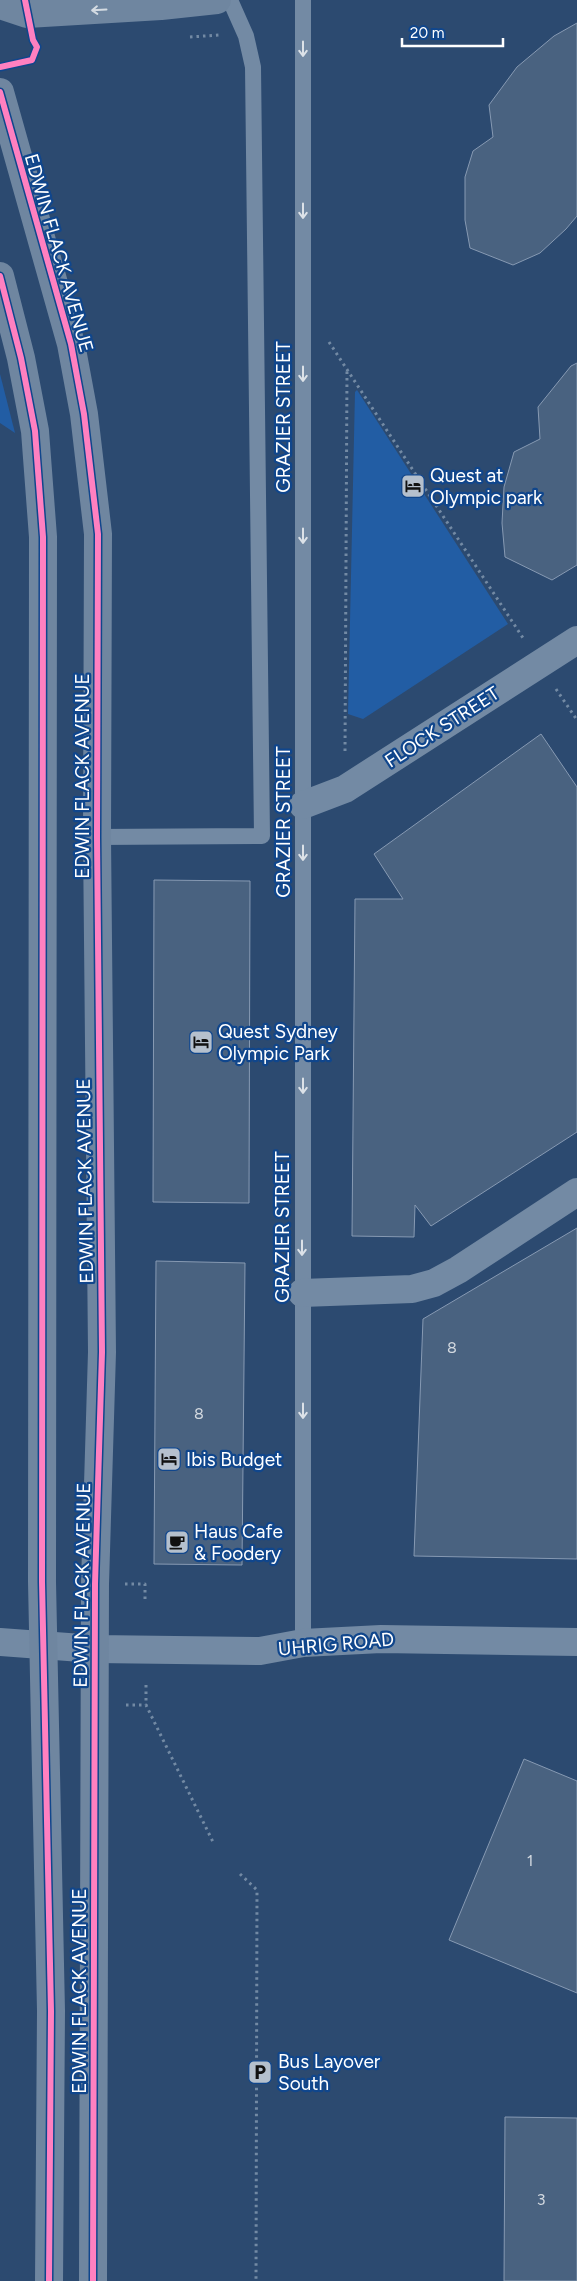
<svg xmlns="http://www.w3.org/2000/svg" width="577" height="2281" font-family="Figtree,sans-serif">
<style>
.green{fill:#225da4}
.building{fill:#496280;stroke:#879ab3}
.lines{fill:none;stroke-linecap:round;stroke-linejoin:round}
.path{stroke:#738aa4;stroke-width:3;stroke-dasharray:2.5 4;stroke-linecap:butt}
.lane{stroke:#738aa4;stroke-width:16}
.street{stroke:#738aa4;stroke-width:28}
.secondary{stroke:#6f86a0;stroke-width:28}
.cycleway-casing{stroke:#10468c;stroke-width:9}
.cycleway{stroke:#ff80c0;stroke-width:6}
.oneway{stroke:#d4dbe2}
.oneway2{stroke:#dce2e8}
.labels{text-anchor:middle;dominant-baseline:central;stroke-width:4.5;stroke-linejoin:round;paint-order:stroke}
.number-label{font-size:16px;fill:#d2d8df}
.street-label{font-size:19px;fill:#fff;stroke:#10468c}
.poi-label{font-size:19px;fill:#fff;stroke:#10468c;text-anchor:start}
</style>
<rect width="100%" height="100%" fill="#2c4a70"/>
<g class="green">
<path d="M0 374 15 433 0 423Z"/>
<path d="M357 390 508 624 363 719 348 714 355 392Z"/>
</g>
<g class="building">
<path d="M577 23V216L566 229 540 253 513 265 470 248 465 220V177L473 151 493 137 489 105 517 67 554 36Z"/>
<path d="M577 363V565L552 580 505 557 502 523 504 487 514 452 540 439 538 407 571 366Z"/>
<path d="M541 734 577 787V1132L431 1226 415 1205 414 1237 352 1236 355 899H403L374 854Z"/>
<path d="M154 880 250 881 249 1203 153 1202Z"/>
<path d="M577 1228V1559L414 1556 423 1319Z"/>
<path d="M156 1261 245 1263 242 1565 154 1564Z"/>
<path d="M524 1759 577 1781V1993L449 1940Z"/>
<path d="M505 2117 577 2118V2281H504Z"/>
</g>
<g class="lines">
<g class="path">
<path d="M190 37 219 35"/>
<path d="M21 63 32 60 37 47"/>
<path d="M329 342 523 638"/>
<path d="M556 689 577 720"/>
<path d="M345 751 347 370"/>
<path d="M125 1584H145V1602"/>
<path d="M146 1685V1705"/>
<path d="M126 1705H146L214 1844"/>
<path d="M240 1874 257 1890 256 2281"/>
</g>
<g class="lane">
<path d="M303 0V1643"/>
<path d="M97 837 262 836 253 67 246 36 230 0"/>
</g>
<g class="street">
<path d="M303 805 345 789 577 640"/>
<path d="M302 1293 412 1289 434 1283 458 1270 577 1192"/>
<path d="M0 1642 95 1649 260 1651 303 1643 381 1639 577 1642"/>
</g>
<g class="secondary">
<path d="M0 5 27 14 161 6 217 0"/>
<path d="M0 92 71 344 84 414 98 534 97 837 102 1352 95 1584 93 2281"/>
<path d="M0 276 21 358 35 431 43 537 42 1582 51 2011 49 2281"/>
</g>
<g class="cycleway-casing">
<g id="cycleway">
<path d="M0 67 32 60 37 47 33 40 25 0"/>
<path d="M0 92 71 344 84 414 98 534 97 837 102 1352 95 1584 93 2281"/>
<path d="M0 276 21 358 35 431 43 537 42 1582 51 2011 49 2281"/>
</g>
</g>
<use href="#cycleway" class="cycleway"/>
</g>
<defs><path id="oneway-shaft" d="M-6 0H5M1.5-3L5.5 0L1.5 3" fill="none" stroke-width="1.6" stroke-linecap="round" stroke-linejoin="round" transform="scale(1.25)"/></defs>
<use class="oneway" href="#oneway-shaft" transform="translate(99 10) rotate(177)"/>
<g class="oneway2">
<use href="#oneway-shaft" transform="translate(303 49) rotate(90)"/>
<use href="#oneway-shaft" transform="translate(303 211) rotate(90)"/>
<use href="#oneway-shaft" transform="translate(303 374) rotate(90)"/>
<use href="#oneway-shaft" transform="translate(303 536) rotate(90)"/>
<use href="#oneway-shaft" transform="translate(303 853) rotate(90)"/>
<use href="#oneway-shaft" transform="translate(303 1086) rotate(90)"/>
<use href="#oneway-shaft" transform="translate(302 1248) rotate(90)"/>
<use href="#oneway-shaft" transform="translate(303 1411) rotate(90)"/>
</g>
<defs>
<g id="hotel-square" transform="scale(1.25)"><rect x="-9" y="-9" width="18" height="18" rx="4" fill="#b5c0cd" stroke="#10468c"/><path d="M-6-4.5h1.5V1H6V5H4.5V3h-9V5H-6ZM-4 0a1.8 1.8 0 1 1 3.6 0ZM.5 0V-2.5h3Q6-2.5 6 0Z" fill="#111"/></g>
<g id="cafe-square" transform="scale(1.25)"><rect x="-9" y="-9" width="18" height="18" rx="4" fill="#b5c0cd" stroke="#10468c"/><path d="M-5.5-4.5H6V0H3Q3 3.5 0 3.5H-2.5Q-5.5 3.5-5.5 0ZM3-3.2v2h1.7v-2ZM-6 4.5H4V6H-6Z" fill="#111"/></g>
<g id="parking-square" transform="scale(1.25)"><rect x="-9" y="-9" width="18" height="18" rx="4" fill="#b5c0cd" stroke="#10468c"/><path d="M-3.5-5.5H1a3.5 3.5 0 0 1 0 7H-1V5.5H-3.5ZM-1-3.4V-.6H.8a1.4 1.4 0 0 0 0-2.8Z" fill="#111"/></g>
</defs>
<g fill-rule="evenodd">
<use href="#hotel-square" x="413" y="486"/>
<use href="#hotel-square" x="201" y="1042"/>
<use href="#hotel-square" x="169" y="1459"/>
<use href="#cafe-square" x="177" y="1542"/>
<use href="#parking-square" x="260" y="2072"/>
</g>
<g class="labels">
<g class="number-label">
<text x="452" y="1347">8</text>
<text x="199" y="1413">8</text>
<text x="530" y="1860">1</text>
<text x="541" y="2199">3</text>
</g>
<g class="street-label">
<text transform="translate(59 253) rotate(74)">EDWIN FLACK AVENUE</text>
<text transform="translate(283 417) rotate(-90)">GRAZIER STREET</text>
<text transform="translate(442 727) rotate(-33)">FLOCK STREET</text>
<text transform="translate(82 776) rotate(-90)">EDWIN FLACK AVENUE</text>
<text transform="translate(283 822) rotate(-90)">GRAZIER STREET</text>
<text transform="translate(85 1181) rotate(-91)">EDWIN FLACK AVENUE</text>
<text transform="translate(282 1227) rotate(-90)">GRAZIER STREET</text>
<text transform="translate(82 1585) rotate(-89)">EDWIN FLACK AVENUE</text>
<text transform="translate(336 1644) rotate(-5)">UHRIG ROAD</text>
<text transform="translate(79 1991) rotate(-90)">EDWIN FLACK AVENUE</text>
</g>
<g class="poi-label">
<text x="430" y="475">Quest at<tspan x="430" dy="22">Olympic park</tspan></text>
<text x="218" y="1031">Quest Sydney<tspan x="218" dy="22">Olympic Park</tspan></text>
<text x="186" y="1459">Ibis Budget</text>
<text x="194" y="1531">Haus Cafe<tspan x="194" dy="22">&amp; Foodery</tspan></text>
<text x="278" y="2061">Bus Layover<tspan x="278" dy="22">South</tspan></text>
</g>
</g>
<path d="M402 38v8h101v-8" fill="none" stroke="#ffffff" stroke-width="2.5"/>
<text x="410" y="38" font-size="15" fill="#ffffff" stroke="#10468c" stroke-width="4" paint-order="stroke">20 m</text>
</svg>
